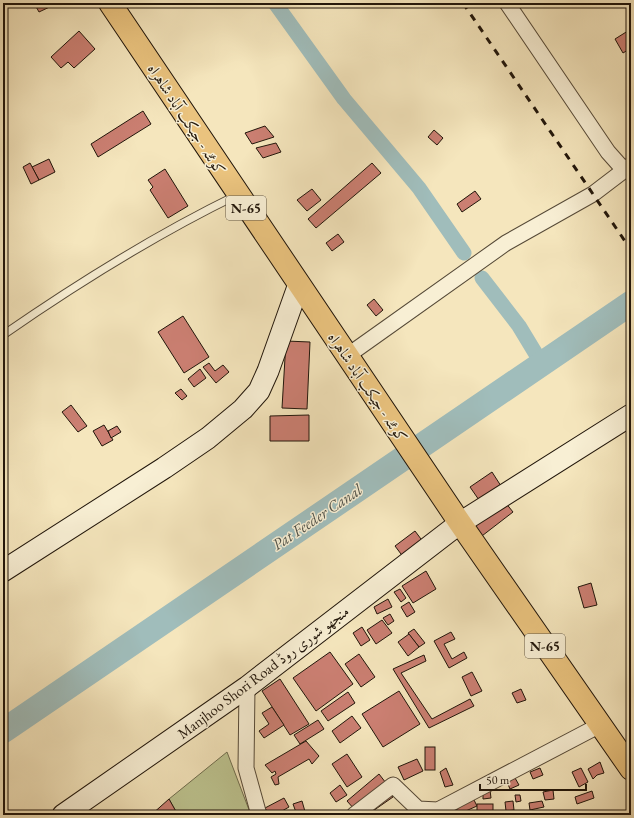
<svg xmlns="http://www.w3.org/2000/svg" width="634" height="818" font-family="'EB Garamond',Amiri,serif">
<style>
.green{fill:#bdc490;stroke:#6e6c4d}
.lines{fill:none;stroke-linecap:round;stroke-linejoin:round}
.canal{stroke:#a0bdbb;stroke-width:15}
.river{stroke:#a0bdbb;stroke-width:25}
.building{fill:#cb7f72;stroke:#20150a}
.lane-casing{stroke:#554937;stroke-width:9}
.street-casing{stroke:#554937;stroke-width:17}
.secondary-casing{stroke:#20150a;stroke-width:23}
.highway-casing{stroke:#20150a;stroke-width:24}
.lane{stroke:#f8efd4;stroke-width:7}
.street{stroke:#f8efd4;stroke-width:15}
.secondary{stroke:#f8efd4;stroke-width:21}
.highway{stroke:#eac37e;stroke-width:22}
.rail{stroke:#20150a;stroke-width:3;stroke-dasharray:7 7;stroke-linecap:butt}
.labels{text-anchor:middle;dominant-baseline:central;stroke-width:3;stroke-linejoin:round;paint-order:stroke}
.shield{fill:#f8efd4;stroke:#615647;stroke-width:1}
.shield-label{font-size:14px;font-weight:bold;fill:#20150a}
.street-label{font-size:15px;fill:#20150a;stroke:#f8efd4}
.water-label{font-size:16px;font-style:italic;fill:#4d5048;stroke:#f8efd4}
</style>
<rect width="100%" height="100%" fill="#f5e6bd"/>
<filter id="stains"><feTurbulence type="fractalNoise" baseFrequency=".005" numOctaves="4"/><feColorMatrix values="0 0 0 0 .2 0 0 0 0 .09 0 0 0 0 .02 0 0 0 .5 -.17"/></filter>
<radialGradient id="worn" r=".72"><stop offset=".6" stop-color="#630" stop-opacity="0"/><stop offset="1" stop-color="#630" stop-opacity=".3"/></radialGradient>
<path class="green" d="M227 752 251 815H178L169 799Z"/>
<g class="lines">
<g class="canal">
<path d="M275 3 344 99 419 188 464 253"/>
<path d="M482 278 519 326 542 364"/>
</g>
<path class="river" d="M3 731 631 303"/>
</g>
<g class="building">
<path d="M34 3H58L39 12Z"/>
<path d="M631 29V48L623 53 615 39Z"/>
<path d="M79 31 95 49 74 68 68 62 61 68 51 57Z"/>
<path d="M631 64V75L628 68Z"/>
<path d="M143 111 151 124 98 157 91 144Z"/>
<path d="M265 126 274 137 252 144 245 133Z"/>
<path d="M434 130 443 138 437 145 428 137Z"/>
<path d="M276 143 281 152 263 158 256 148Z"/>
<path d="M49 159 55 172 39 180 32 167Z"/>
<path d="M30 163 39 180 31 184 23 167Z"/>
<path d="M372 163 381 173 316 228 308 219Z"/>
<path d="M165 169 188 206 168 218 150 190 153 187 148 180Z"/>
<path d="M312 189 321 200 307 211 297 200Z"/>
<path d="M475 191 481 199 462 212 457 204Z"/>
<path d="M338 234 344 242 332 251 326 243Z"/>
<path d="M374 299 383 310 376 316 367 305Z"/>
<path d="M183 316 209 357 184 373 158 332Z"/>
<path d="M286 341 310 342 307 409 282 408Z"/>
<path d="M209 363 215 371 223 365 229 372 216 383 203 367Z"/>
<path d="M200 369 206 378 194 387 188 379Z"/>
<path d="M181 389 187 396 182 400 175 393Z"/>
<path d="M71 405 87 426 78 432 62 412Z"/>
<path d="M309 415V441H270V416Z"/>
<path d="M104 425 113 440 102 446 93 431Z"/>
<path d="M117 426 121 432 111 438 108 431Z"/>
<path d="M492 472 501 486 479 500 470 487Z"/>
<path d="M505 502 513 512 478 539 470 528Z"/>
<path d="M415 531 424 543 404 558 395 546Z"/>
<path d="M426 571 436 589 413 603 402 586Z"/>
<path d="M591 583 597 605 584 608 578 587Z"/>
<path d="M400 589 406 598 401 602 394 592Z"/>
<path d="M388 599 392 607 377 614 374 607Z"/>
<path d="M409 602 415 612 407 617 401 607Z"/>
<path d="M390 614 394 621 388 625 383 618Z"/>
<path d="M382 620 392 633 376 644 367 630Z"/>
<path d="M362 627 370 640 361 646 353 633Z"/>
<path d="M414 629 425 643 419 647 408 633Z"/>
<path d="M451 632 455 639 444 644 452 659 464 652 467 658 449 668 434 641Z"/>
<path d="M409 634 419 647 408 656 398 642Z"/>
<path d="M330 652 353 684 316 711 293 678Z"/>
<path d="M359 654 375 677 361 687 345 664Z"/>
<path d="M424 655 426 661 401 673 432 719 470 699 474 706 429 728 393 669Z"/>
<path d="M472 672 482 691 471 696 462 677Z"/>
<path d="M280 679 309 724 290 735 262 691Z"/>
<path d="M521 689 526 700 517 703 512 693Z"/>
<path d="M399 691 420 724 383 747 362 714Z"/>
<path d="M348 692 355 703 328 721 321 711Z"/>
<path d="M272 707 284 725 264 738 259 731 269 724 262 713Z"/>
<path d="M352 716 361 728 340 743 332 731Z"/>
<path d="M318 720 324 729 300 744 294 735Z"/>
<path d="M306 741 319 756 312 764 309 759 278 777 279 784 275 785 271 777 276 774 275 771 272 773 265 765Z"/>
<rect x="425" y="747" width="10" height="23"/>
<path d="M347 754 362 777 347 787 332 764Z"/>
<path d="M417 759 423 771 404 780 398 767Z"/>
<path d="M600 762 604 773 597 775 593 779 588 769Z"/>
<path d="M446 768 453 785 445 787 440 772Z"/>
<path d="M540 768 543 775 533 779 530 772Z"/>
<path d="M581 768 588 782 579 787 572 772Z"/>
<path d="M379 774 386 783 355 810 347 801Z"/>
<path d="M515 778 519 785 510 789 507 782Z"/>
<path d="M340 785 347 795 336 802 330 793Z"/>
<path d="M483 790H490L491 798 483 799Z"/>
<path d="M553 790 554 799 545 800 543 792Z"/>
<path d="M592 791 594 798 577 804 575 797Z"/>
<path d="M390 792 393 797 370 813 367 809Z"/>
<path d="M515 795H520L521 801 516 802Z"/>
<path d="M284 798 289 807 275 815H269L265 808Z"/>
<path d="M473 798 477 806 459 814 455 806Z"/>
<path d="M169 799 178 815H151Z"/>
<path d="M302 801 306 815H297L293 804Z"/>
<path d="M513 801 514 810 506 811 505 802Z"/>
<path d="M542 801 544 807 530 810 529 803Z"/>
<rect x="477" y="804" width="16" height="11"/>
<path d="M455 806 458 812 451 815H437Z"/>
</g>
<g class="lines">
<g class="lane-casing">
<path id="lane" d="M3 335C78 283 155 235 237 195"/>
</g>
<g class="street-casing">
<g id="street">
<path d="M507 3 608 152 624 170"/>
<path d="M347 356 506 243 593 194 631 165"/>
<path d="M247 687 246 768 259 815"/>
<path d="M354 815 393 785 418 809 438 810 600 725"/>
</g>
</g>
<g class="secondary-casing">
<g id="secondary">
<path d="M3 571 164 468 208 438 243 409 259 391 268 371 299 284"/>
<path d="M63 815 247 687 460 523 631 415"/>
</g>
</g>
<g class="highway-casing">
<path id="highway" d="M110 3 460 523 631 769"/>
</g>
<use href="#lane" class="lane"/>
<use href="#street" class="street"/>
<use href="#secondary" class="secondary"/>
<use href="#highway" class="highway"/>
<path class="rail" d="M463 3 631 250"/>
</g>
<g class="labels">
<g class="shield">
<rect x="226" y="196" width="40" height="24" rx="3"/>
<rect x="525" y="634" width="40" height="24" rx="3"/>
</g>
<g class="shield-label">
<text x="246" y="208">N-65</text>
<text x="545" y="646">N-65</text>
</g>
<g class="street-label">
<text transform="translate(187 119) rotate(57)">کوئٹہ - جیکب آباد شاہراہ</text>
<text transform="translate(368 387) rotate(56)">کوئٹہ - جیکب آباد شاہراہ</text>
<text transform="translate(263 672) rotate(-37)">Manjhoo Shori Road منجھو شوری روڈ</text>
</g>
<g class="water-label">
<text transform="translate(317 517) rotate(-34)">Pat Feeder Canal</text>
</g>
</g>
<rect width="634" height="818" fill="none" stroke="#f5e6bd" stroke-width="16"/>
<rect x="4" y="4" width="626" height="810" fill="none" stroke="#20150a" stroke-width="2"/>
<rect x="8" y="8" width="618" height="802" fill="none" stroke="#20150a"/>
<path d="M480 784v6h106v-6" fill="none" stroke="#20150a" stroke-width="2"/>
<text x="486" y="784" font-size="12" fill="#20150a" stroke="#f8efd4" stroke-width="3" paint-order="stroke">50 m</text>
<rect width="100%" height="100%" filter="url(#stains)"/>
<rect width="100%" height="100%" fill="url(#worn)"/>
</svg>
